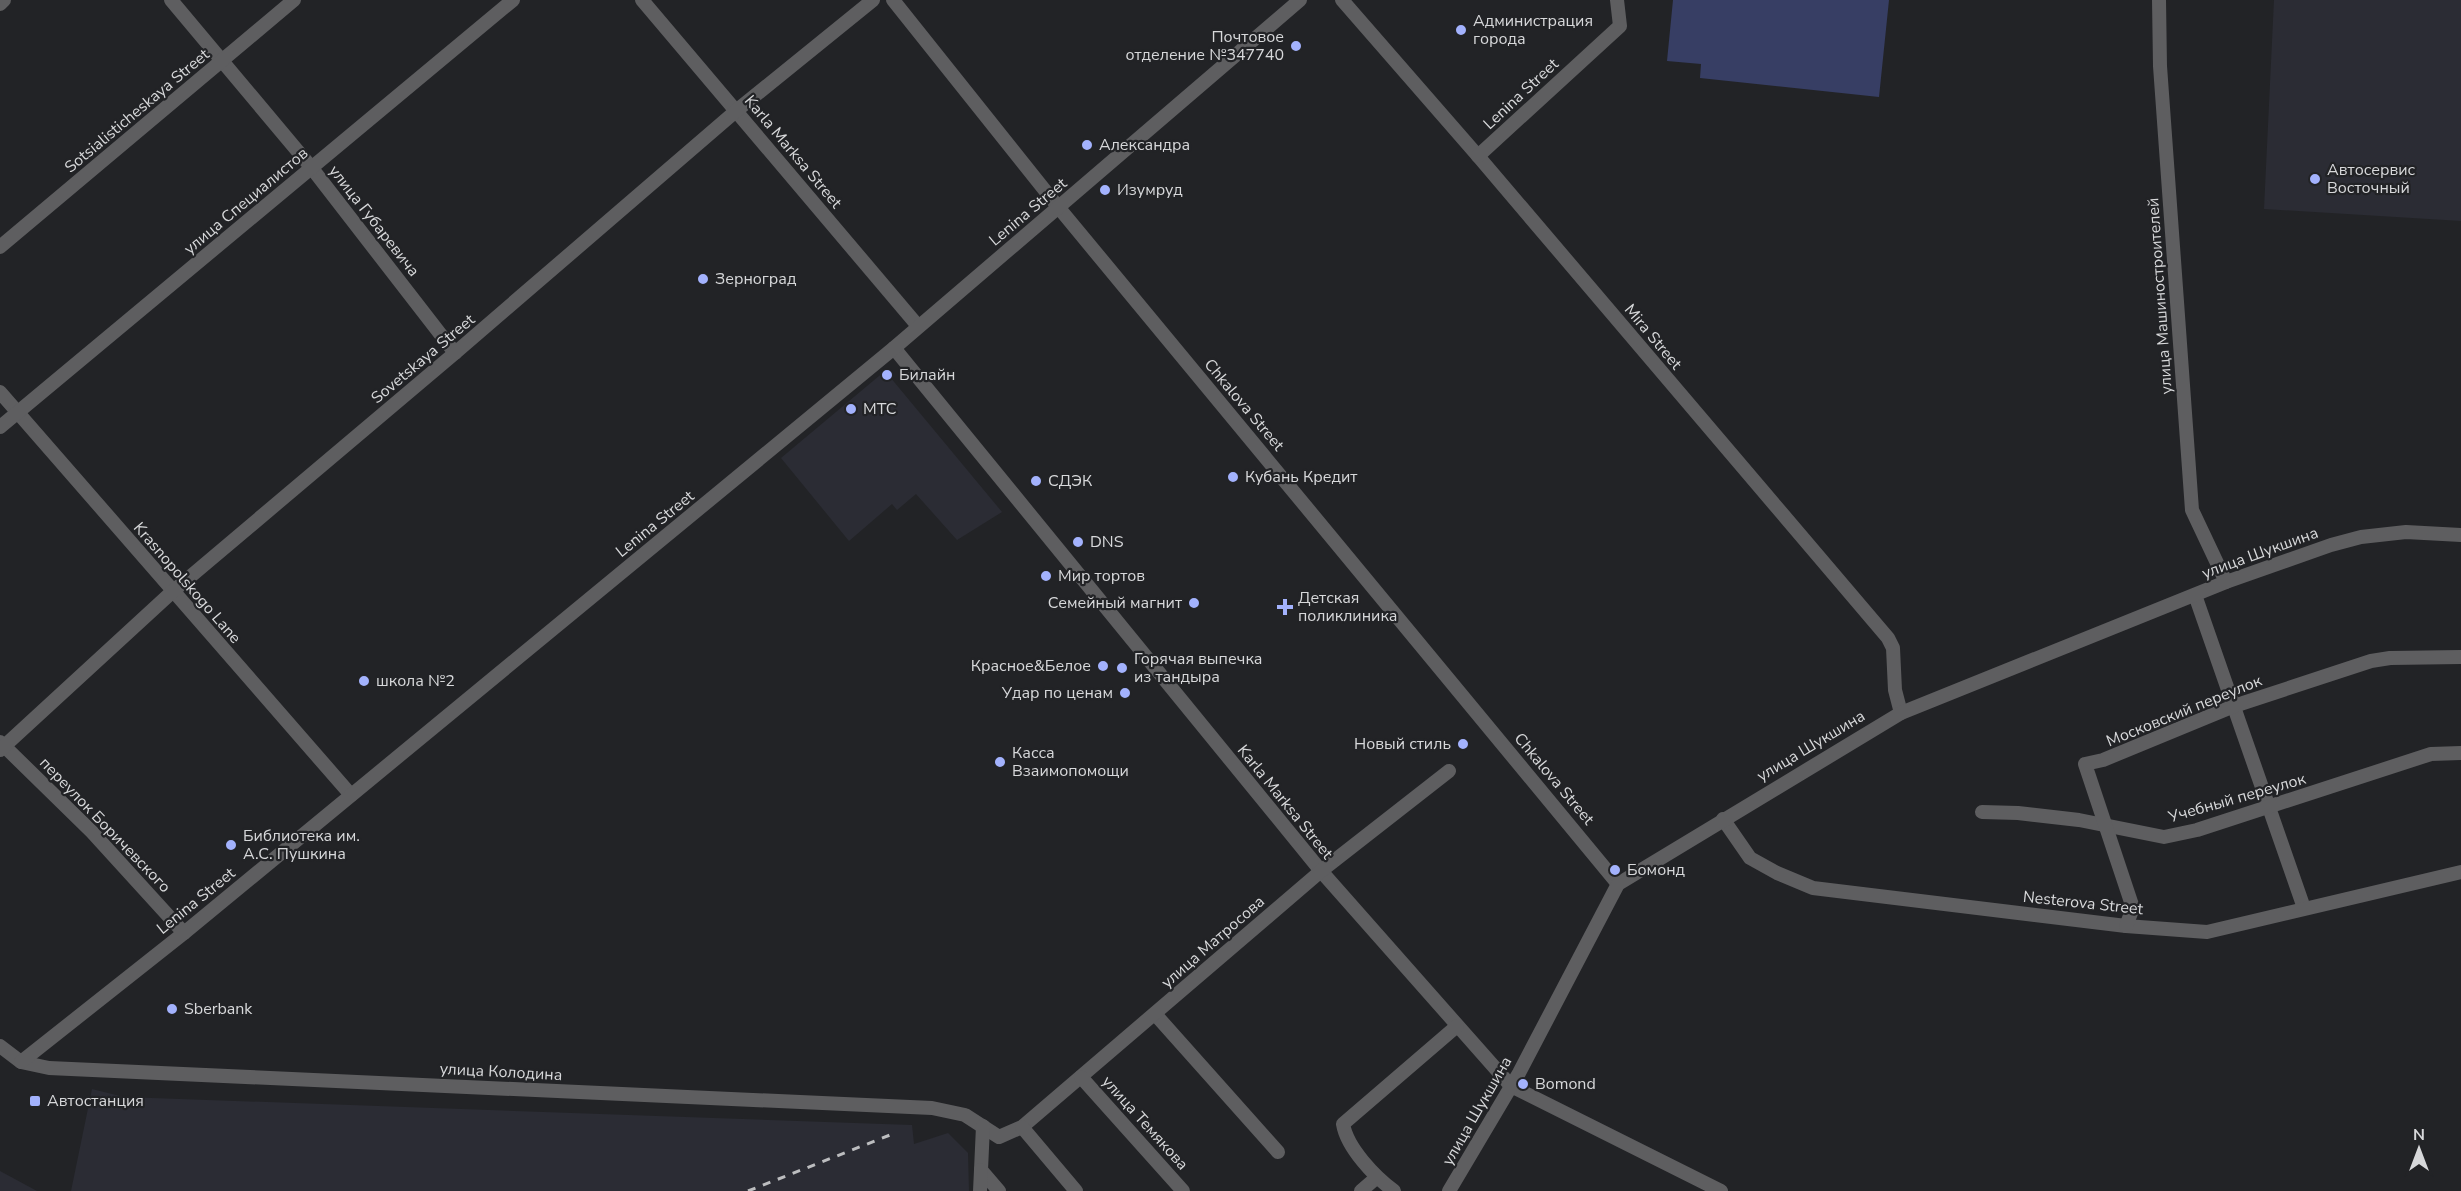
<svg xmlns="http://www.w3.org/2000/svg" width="2461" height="1191" font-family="'Nunito Sans',sans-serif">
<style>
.built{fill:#2b2c34}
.green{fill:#373e64}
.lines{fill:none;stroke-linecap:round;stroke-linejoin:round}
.minor{stroke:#5e5e60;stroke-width:14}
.rail{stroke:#bcbdbf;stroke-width:3;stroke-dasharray:8 8;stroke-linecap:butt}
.poi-dot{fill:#a3b2fd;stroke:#222326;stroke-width:2}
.labels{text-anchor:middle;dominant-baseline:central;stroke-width:4.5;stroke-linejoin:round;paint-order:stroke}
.poi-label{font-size:16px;fill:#d7d8da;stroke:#222326;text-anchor:start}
.street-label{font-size:16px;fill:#d7d8da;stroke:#222326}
</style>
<rect width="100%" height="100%" fill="#222326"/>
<g class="built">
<path d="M2274 0H2461V221L2264 209Z"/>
<path d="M885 371 1002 512 957 540 916 494 897 510 892 504 849 541 781 458Z"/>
<path d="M92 1089 124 1097 912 1125 914 1144 948 1133 968 1153 969 1191H71Z"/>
<path d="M0 1171 37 1191H0Z"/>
</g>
<path class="green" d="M1673 0H1889L1879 97 1700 78 1701 64 1667 61Z"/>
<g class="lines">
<g class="minor">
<path d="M171 0 311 167 455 353"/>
<path d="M642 0 918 326"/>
<path d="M893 0 1059 208 1618 884"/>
<path d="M1342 0 1478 156 1888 638 1893 648 1895 690 1901 713"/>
<path d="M2159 0 2160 66 2192 510 2226 582"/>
<path d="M0 4 4 0"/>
<path d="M1478 156 1620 26 1617 0"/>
<path d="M0 247 294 0"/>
<path d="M894 348 1321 871 1511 1086 1721 1191"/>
<path d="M0 392 351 795"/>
<path d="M0 427 513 0"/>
<path d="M2195 595 2304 908"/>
<path d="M0 742 92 832 184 933"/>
<path d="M0 750 172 592 455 353 736 111 873 0"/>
<path d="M1982 812 2018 813 2079 820 2164 837 2197 830 2431 754 2461 753"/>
<path d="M1723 819 1750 858 1777 873 1813 888 2126 926 2207 932 2461 872"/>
<path d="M2126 926 2133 908 2085 764 2103 760 2234 706 2371 661 2390 658 2461 657"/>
<path d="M1155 1014 1278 1152"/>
<path d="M0 1046 21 1062 49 1068 932 1108 965 1115 999 1137 1022 1127 1321 871 1449 771"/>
<path d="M21 1062 184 933 894 348 1300 0"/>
<path d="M1081 1077 1183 1191"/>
<path d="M983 1126 981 1170 999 1191"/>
<path d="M1022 1127 1076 1191"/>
<path d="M980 1191 981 1170"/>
<path d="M1361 1191 1376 1178"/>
<path d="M1394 1191C1375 1177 1347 1148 1343 1124L1457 1026"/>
<path d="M1449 1191 1519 1073 1618 884 1901 713 2226 582 2331 545 2361 537 2406 532 2461 535"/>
</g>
<path class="rail" d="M748 1191 890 1135"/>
</g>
<g class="poi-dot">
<circle cx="1461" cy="30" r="6"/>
<circle cx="1296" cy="46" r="6"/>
<circle cx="1087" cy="145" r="6"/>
<circle cx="2315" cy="179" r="6"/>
<circle cx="1105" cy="190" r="6"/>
<circle cx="703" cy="279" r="6"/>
<circle cx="887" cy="375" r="6"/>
<circle cx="851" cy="409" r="6"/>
<circle cx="1233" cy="477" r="6"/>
<circle cx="1036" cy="481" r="6"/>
<circle cx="1078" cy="542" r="6"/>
<circle cx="1046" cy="576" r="6"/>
<circle cx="1194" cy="603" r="6"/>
<path d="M1282 598h6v6h6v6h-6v6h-6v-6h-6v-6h6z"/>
<circle cx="1103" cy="666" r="6"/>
<circle cx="1122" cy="668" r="6"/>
<circle cx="364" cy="681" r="6"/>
<circle cx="1125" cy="693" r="6"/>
<circle cx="1463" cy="744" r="6"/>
<circle cx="1000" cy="762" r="6"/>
<circle cx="231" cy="845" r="6"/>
<circle cx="1615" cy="870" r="6"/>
<circle cx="172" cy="1009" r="6"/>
<circle cx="1523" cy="1084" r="6"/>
<rect x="29" y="1095" width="12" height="12" rx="3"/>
</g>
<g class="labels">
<g class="poi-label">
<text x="1473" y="21">Администрация<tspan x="1473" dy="18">города</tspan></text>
<text x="1284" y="37" text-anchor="end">Почтовое<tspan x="1284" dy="18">отделение №347740</tspan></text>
<text x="1099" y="145">Александра</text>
<text x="2327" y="170">Автосервис<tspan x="2327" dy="18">Восточный</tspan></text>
<text x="1117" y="190">Изумруд</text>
<text x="715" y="279">Зерноград</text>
<text x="899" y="375">Билайн</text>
<text x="863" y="409">МТС</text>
<text x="1245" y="477">Кубань Кредит</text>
<text x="1048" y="481">СДЭК</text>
<text x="1090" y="542">DNS</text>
<text x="1058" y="576">Мир тортов</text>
<text x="1298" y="598">Детская<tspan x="1298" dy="18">поликлиника</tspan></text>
<text x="1182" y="603" text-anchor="end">Семейный магнит</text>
<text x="1134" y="659">Горячая выпечка<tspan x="1134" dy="18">из тандыра</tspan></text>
<text x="1091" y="666" text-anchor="end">Красное&amp;Белое</text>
<text x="376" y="681">школа №2</text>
<text x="1113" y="693" text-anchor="end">Удар по ценам</text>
<text x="1451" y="744" text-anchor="end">Новый стиль</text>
<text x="1012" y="753">Касса<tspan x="1012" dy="18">Взаимопомощи</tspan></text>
<text x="243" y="836">Библиотека им.<tspan x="243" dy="18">А.С. Пушкина</tspan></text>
<text x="1627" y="870">Бомонд</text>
<text x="184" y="1009">Sberbank</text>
<text x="1535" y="1084">Bomond</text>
<text x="47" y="1101">Автостанция</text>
</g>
<g class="street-label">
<text transform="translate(1521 94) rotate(-43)">Lenina Street</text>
<text transform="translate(137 111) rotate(-40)">Sotsialisticheskaya Street</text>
<text transform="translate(793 152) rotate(50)">Karla Marksa Street</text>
<text transform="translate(246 201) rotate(-40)">улица Специалистов</text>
<text transform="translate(1028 212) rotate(-40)">Lenina Street</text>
<text transform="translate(374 221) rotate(52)">улица Губаревича</text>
<text transform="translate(2160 296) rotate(-94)">улица Машиностроителей</text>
<text transform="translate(1653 337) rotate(50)">Mira Street</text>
<text transform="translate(423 359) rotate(-40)">Sovetskaya Street</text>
<text transform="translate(1244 405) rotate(50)">Chkalova Street</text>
<text transform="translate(655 524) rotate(-39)">Lenina Street</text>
<text transform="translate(2260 553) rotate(-20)">улица Шукшина</text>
<text transform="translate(187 583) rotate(49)">Krasnopolskogo Lane</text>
<text transform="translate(2184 711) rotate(-22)">Московский переулок</text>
<text transform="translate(1811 746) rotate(-31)">улица Шукшина</text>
<text transform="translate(1554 779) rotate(50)">Chkalova Street</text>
<text transform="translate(2237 798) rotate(-16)">Учебный переулок</text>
<text transform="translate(1285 802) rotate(51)">Karla Marksa Street</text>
<text transform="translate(105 825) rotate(46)">переулок Боричевского</text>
<text transform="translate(196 901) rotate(-39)">Lenina Street</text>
<text transform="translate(2083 903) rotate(6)">Nesterova Street</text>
<text transform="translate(1213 942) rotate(-41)">улица Матросова</text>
<text transform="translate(501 1072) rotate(3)">улица Колодина</text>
<text transform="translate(1477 1111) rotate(-60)">улица Шукшина</text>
<text transform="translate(1145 1123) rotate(48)">улица Темякова</text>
</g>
</g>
<g transform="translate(2419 1149)" stroke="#222326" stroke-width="4.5" paint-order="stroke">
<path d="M0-4.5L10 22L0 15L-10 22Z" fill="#d7d8da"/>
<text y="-9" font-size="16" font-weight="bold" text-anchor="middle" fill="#d7d8da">N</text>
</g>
</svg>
